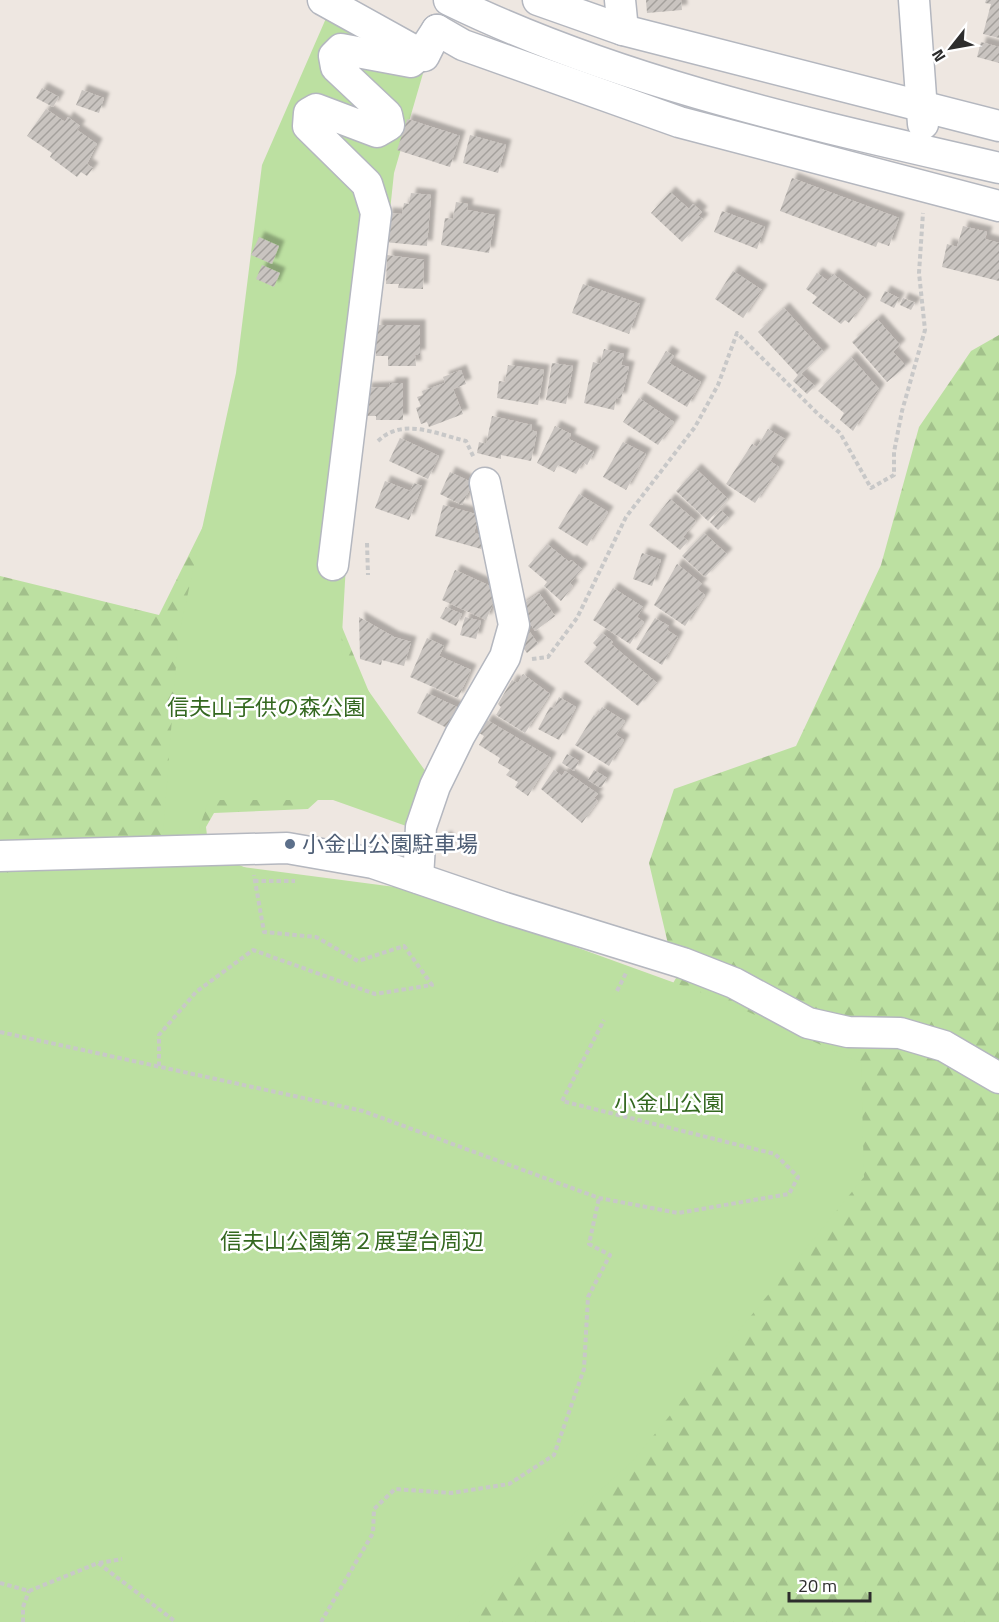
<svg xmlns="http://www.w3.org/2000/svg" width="999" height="1622" font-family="'Titillium Web','Noto Sans JP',sans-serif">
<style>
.forest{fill:url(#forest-firs)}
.park{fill:#bce0a1}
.building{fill:url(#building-hatch);filter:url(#shadow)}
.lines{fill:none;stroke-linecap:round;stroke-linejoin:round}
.minor-casing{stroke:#b4b7bf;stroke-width:33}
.path{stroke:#c8c8c8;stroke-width:4;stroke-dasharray:4.5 3;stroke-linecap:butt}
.minor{stroke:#fff;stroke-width:30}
.service-dot{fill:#5c6f8a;stroke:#fff;stroke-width:2}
.labels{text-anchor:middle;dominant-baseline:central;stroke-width:5;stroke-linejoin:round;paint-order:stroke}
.park-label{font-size:22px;fill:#346820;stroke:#fff}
.service-label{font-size:22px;fill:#4e5e75;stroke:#fff;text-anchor:start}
</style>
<defs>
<pattern id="forest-firs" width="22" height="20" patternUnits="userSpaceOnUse" patternTransform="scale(1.5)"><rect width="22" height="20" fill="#bce0a1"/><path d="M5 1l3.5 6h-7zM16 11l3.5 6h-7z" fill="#a2c08b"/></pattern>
<pattern id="building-hatch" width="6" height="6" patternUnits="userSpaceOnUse" patternTransform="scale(1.5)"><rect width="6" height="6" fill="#c9c4c0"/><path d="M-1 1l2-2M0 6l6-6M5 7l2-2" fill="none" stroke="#a4a09c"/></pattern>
<filter id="shadow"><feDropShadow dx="5.5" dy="-5.5" stdDeviation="1.5" flood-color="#0004"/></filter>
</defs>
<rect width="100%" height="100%" fill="#eee7e1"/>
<path class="forest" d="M999 335V1622H0V576L159 615 221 490 317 567 374 704 361 761 308 809 214 813 206 827 209 852 642 1038 676 978 649 863 674 789 796 746 881 565 919 427 971 351Z"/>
<g class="park">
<path d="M334 0H347L439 44 424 70 394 173 373 371 346 564 341 652 426 772 409 827 333 800H209L196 837 163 836 178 639 236 373 262 165Z"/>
<path d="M205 862 418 890 722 1000 861 1063 864 1177 632 1462 452 1622H0V873Z"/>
</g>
<g class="building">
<path d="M646 0H681L682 10 647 13Z"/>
<path d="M986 0H999V38L983 34 991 4 985 3Z"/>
<path d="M981 42 999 47V63L977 57Z"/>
<path d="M42 88 59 97 53 107 36 98Z"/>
<path d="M82 90 104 98 99 113 76 105Z"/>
<path d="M46 109 65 122 68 117 80 126 77 130 97 144 87 164 93 168 87 176 81 172 77 177 50 157 52 153 27 136Z"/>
<path d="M407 119 460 136 450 167 397 150Z"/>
<path d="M470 135 506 145 498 173 463 163Z"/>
<path d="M792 178 899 218 889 246 878 242 876 247 780 211Z"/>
<path d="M670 192 689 209 693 204 702 212 698 216 703 219 682 242 651 213Z"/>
<path d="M411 193 431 195 427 246 384 242 387 213 402 214 404 203 409 204Z"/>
<path d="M456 202 468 204 467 210 495 215 489 253 441 245 445 218 453 219Z"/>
<path d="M722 211 765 227 757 249 714 232Z"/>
<path d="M963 226 987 232 985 239 999 243V281L942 267 947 244 957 247Z"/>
<path d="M259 237 279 246 272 264 251 255Z"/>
<path d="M387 255 424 260 423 289 398 288 399 284H386Z"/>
<path d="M262 265 280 273 274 287 256 279Z"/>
<path d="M733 271 762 290 743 318 715 299Z"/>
<path d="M817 273 828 281 833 274 866 299 849 323 845 320 841 324 812 303 817 297 806 289Z"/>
<path d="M583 284 640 304 629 334 572 313Z"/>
<path d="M885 291 899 298 894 308 880 301Z"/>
<path d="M903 298 915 303 911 310 900 305Z"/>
<path d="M784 308 824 352 801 374 815 386 807 394 793 381 798 375 758 332Z"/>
<path d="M877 319 900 345 893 352 906 366 887 382 852 342Z"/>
<path d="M376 325H420V355H415L416 366H388V356H376Z"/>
<path d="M604 349 624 354 621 365 629 367 621 399 616 398 614 410 584 403 593 362 600 364Z"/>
<path d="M666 351 674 356 669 363 701 382 687 407 647 383Z"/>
<path d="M851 357 879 389 853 431 840 420 844 413 818 391Z"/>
<path d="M552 363 573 366 566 404 546 400Z"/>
<path d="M508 365 544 370 538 405 497 398 499 381 505 382Z"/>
<path d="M461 370 466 384 453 389 463 414 429 427 427 422 421 424 416 408 421 406 417 397 423 395 422 391 445 383 443 377Z"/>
<path d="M390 383H403V420H376V416H366V388L389 387Z"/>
<path d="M639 398 674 422 658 445 623 422Z"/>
<path d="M492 416 532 425 531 430 537 432 531 461 501 455V459L477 453 479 442 486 444Z"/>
<path d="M555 426 571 434 569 439 594 452 587 465 583 462 576 474 558 465 554 472 537 463Z"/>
<path d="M768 429 785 439 770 461 779 467 755 503 726 484 752 444 757 447Z"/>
<path d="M400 438 439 456 428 479 389 461Z"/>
<path d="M623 442 646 454 626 490 603 477Z"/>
<path d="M696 469 728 499 708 521 676 491Z"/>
<path d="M450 472 473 483 462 505 440 494Z"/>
<path d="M385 481 410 491 414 483 422 486 409 520 375 508Z"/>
<path d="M579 494 608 512 587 546 558 528Z"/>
<path d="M670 499 696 521 683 537 688 541 680 550 649 525Z"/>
<path d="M443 505 479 515 474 533 485 536 481 549 435 536Z"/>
<path d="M721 510 729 518 718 530 710 522Z"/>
<path d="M704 533 727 554 705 577 682 556Z"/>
<path d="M547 544 569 562 571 560 582 569 570 583 573 586 561 601 544 586 547 582 528 566Z"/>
<path d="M642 553 661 560 652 586 633 579Z"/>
<path d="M677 564 702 584 697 589 705 595 685 626 654 605Z"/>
<path d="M455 570 499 590 486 620 442 600Z"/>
<path d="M613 588 643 607 637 617 644 622 630 644 593 620Z"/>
<path d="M539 593 555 616 535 631 520 606Z"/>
<path d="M446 607 462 614 456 626 440 618Z"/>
<path d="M359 617 394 637 411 642 404 666 382 660 381 665 360 659Z"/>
<path d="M465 617 481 621 476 639 460 635Z"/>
<path d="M655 618 669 626 667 630 678 637 662 665 636 649Z"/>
<path d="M527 628 538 644 527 653 515 637Z"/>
<path d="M602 633 613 642 611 644 657 683 638 706 584 662 597 647 593 643Z"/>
<path d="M427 638 444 646 439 656 471 670 458 698 410 677Z"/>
<path d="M523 674 550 694 525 733 496 715 501 707 498 704 512 680 518 683Z"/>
<path d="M427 693 461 709 451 730 417 713Z"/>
<path d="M559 697 576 707 559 740 538 729 550 707 554 708Z"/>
<path d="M602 707 625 721 616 735 624 740 609 766 575 745 594 715 596 717Z"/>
<path d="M487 720 551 758 528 796 515 787 518 782 506 775 510 770 498 763 500 758 479 745 484 736 479 733Z"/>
<path d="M567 754 579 761 574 771 562 763Z"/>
<path d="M554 770 562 776 565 771 598 794 594 798 598 801 582 823 541 789Z"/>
<path d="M594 770 607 778 601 788 588 780Z"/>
<path d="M446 836 452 846 444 850 438 841Z"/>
</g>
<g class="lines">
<g class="minor-casing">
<g id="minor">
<path d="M323 0 424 56 437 30 463 45 679 122 999 206"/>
<path d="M449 0C621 84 814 125 999 168"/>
<path d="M538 0 623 30 999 126"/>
<path d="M620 0 623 30"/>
<path d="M914 0 923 124"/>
<path d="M333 565 376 213 367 184 308 126 309 113 316 109 377 132 389 125 387 115 336 67 334 56 341 49 411 62 422 53 437 30"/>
<path d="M0 856 287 848 373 863 502 907 683 963 734 983 808 1023 848 1032 900 1033 944 1046 999 1078"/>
<path d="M418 878 421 827 435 786 460 735 505 657 514 625 485 483"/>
</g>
</g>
<g class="path">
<path d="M378 441C403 417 436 434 466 441L474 458"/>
<path d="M367 543 368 575"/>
<path d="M532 659 548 657 577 618 626 517 695 427 718 385 737 333 818 414 840 433 871 488 894 475V452L902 411 925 330 919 273 923 213"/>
<path d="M254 881H295"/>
<path d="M617 991 626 973"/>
<path d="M0 1032 363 1111 599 1198 678 1213 789 1194 798 1177 775 1154 562 1101 604 1020"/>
<path d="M159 1066V1035L196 992 253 950 375 994 432 985 404 946 358 961 316 937 264 932 254 875"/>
<path d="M99 1563 122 1559"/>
<path d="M0 1583 29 1591 98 1563 176 1622"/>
<path d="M23 1622V1607L29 1591"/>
<path d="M321 1622 373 1533 374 1509 395 1489 451 1493 509 1484 554 1455 584 1369 588 1297 610 1255 589 1244 599 1198"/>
</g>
<use href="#minor" class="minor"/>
</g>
<circle class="service-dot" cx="290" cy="844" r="6"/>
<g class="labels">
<g class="park-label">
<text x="266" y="707">信夫山子供の森公園</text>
<text x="669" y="1103">小金山公園</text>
<text x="352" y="1241">信夫山公園第２展望台周辺</text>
</g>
<g class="service-label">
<text x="302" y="844">小金山公園駐車場</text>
</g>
</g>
<g transform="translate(951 48) rotate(239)" stroke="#ffffff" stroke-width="4.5" paint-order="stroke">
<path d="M0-4.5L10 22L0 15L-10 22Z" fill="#2d2d2d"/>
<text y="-9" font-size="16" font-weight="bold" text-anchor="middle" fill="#2d2d2d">N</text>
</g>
<path d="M789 1592v9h81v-9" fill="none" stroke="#2d2d2d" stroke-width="3"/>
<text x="798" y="1592" font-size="18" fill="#2d2d2d" stroke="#ffffff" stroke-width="4.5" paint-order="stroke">20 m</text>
</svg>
